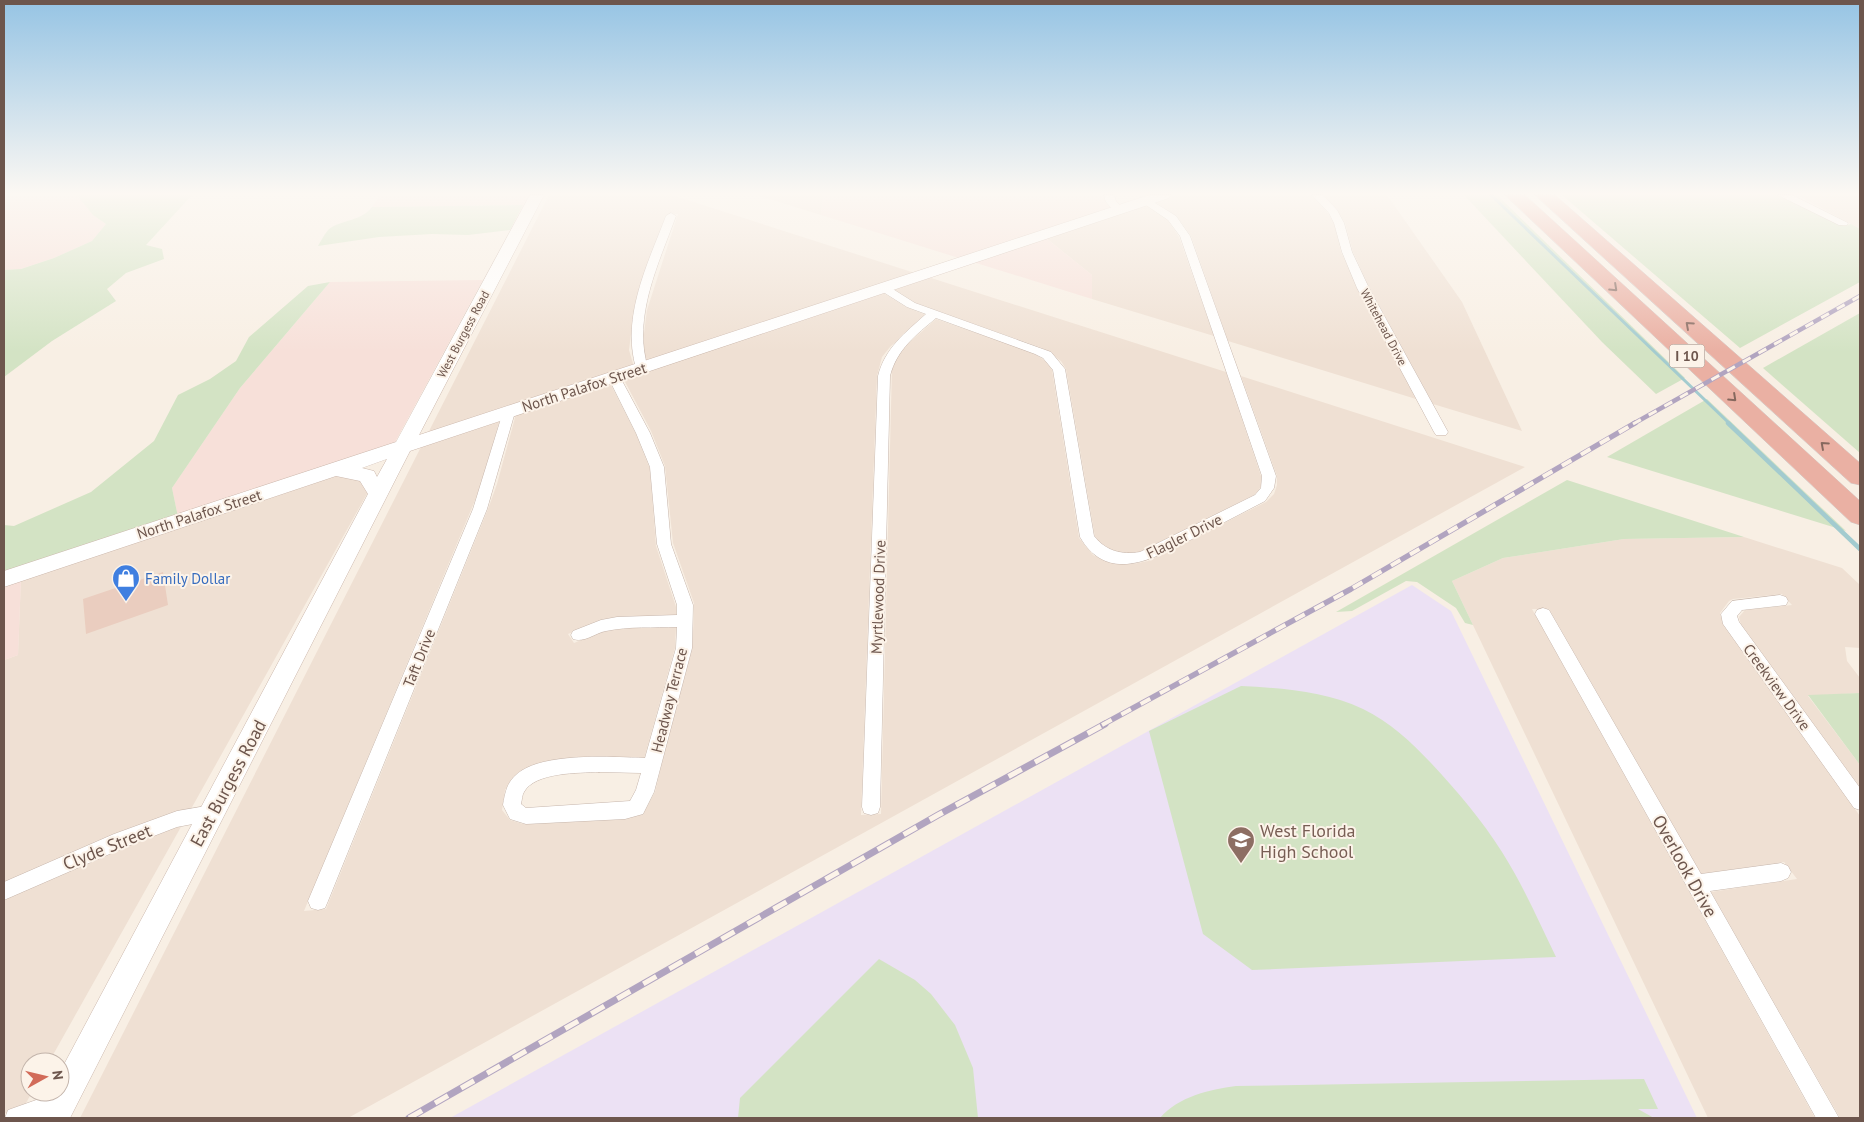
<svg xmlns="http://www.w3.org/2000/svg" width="1864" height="1122" font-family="'PT Sans',sans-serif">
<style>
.residential{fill:#efe0d3}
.commercial{fill:#f7e0d9}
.education{fill:#ece1f4}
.green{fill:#d3e3c4}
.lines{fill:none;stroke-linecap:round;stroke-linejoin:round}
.stream-far1{stroke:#a3cbcf;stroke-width:3}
.stream{stroke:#a3cbcf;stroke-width:4.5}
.building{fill:#eacdbf}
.minor-casing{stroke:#c7b6ac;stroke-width:1}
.secondary-casing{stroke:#ccb8ad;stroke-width:1}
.motorway-casing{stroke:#d3ccca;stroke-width:1}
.minor{fill:#fff;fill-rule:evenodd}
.secondary{fill:#fff;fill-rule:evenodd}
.motorway{fill:#eab0a3;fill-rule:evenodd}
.rail-far2-casing{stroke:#b1a4c0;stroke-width:4.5}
.rail-far1-casing{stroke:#b1a4c0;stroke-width:5.5}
.rail-casing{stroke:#b1a4c0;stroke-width:7}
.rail-far2{stroke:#fcf3e9;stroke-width:3;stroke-dasharray:9;stroke-linecap:butt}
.rail-far1{stroke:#fcf3e9;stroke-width:4;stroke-dasharray:11;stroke-linecap:butt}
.rail{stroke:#fcf3e9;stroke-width:5;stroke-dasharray:15;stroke-linecap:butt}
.oneway{stroke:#86685e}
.labels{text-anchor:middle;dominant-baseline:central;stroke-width:4;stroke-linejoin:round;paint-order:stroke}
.far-street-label{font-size:12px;fill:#6d564d;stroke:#fcf3e9}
.shield{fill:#fcf3e9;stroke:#98857c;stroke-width:1}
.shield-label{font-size:14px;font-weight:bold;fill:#6d564d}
.street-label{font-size:15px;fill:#6d564d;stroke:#fcf3e9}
.shop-label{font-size:15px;fill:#366cbe;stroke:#fcf3e9;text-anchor:start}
.near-street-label{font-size:18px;fill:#6d564d;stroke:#fcf3e9}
.near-education-label{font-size:18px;fill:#785e54;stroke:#fcf3e9;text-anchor:start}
</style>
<rect width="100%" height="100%" fill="#f8efe4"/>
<g class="residential">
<path d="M549 195H672L918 274 646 363 642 349 647 310 678 214H667L634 311 629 350 634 367 427 435Z"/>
<path d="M756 195H823L821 215Z"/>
<path d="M1173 195H1311L1327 212 1334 223 1341 252 1357 287 1416 399 1228 341 1191 236 1177 217 1154 201Z"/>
<path d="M1323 195H1387L1462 302 1522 431 1433 404 1369 287 1353 252 1345 223 1338 212Z"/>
<path d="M1797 195H1860V229L1851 224Z"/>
<path d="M1146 204 1167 219 1179 237 1214 336 1092 299V275L1046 238Z"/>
<path d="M928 277 1226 372 1261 476 1262 483 1259 490 1254 495 1138 553 1131 554 1113 552 1100 543 1095 537 1066 369 1061 361 1042 348 915 303 892 289Z"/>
<path d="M882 292 906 307 926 315 890 347 882 357 877 376 861 815 881 814 892 367 902 349 936 319 1034 353 1049 364 1052 370 1079 538 1093 555 1107 561 1133 564 1148 561 1266 502 1274 494 1277 485V476L1241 376 1525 467 348 1118H80L422 445 500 419 481 485 471 510 304 911 326 909 488 509 497 484 516 414 610 383 636 434 650 469 656 546 676 607V615L597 622 568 634 574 643 603 631 617 628 676 627 675 648 644 759 518 774 505 790 502 810 510 820 523 824 624 819 638 815 645 810 655 792 678 696 692 648 694 615V603L673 543 665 466 651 431 623 378Z"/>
<path d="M333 474 361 480 368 492 191 809 119 834 4 883V660L18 655 21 578Z"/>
<path d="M1744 537 1842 568 1860 585V648L1845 647 1847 661 1860 678V693L1808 696 1860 765V788L1741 625 1739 617 1745 610 1792 605 1782 594 1733 599 1729 601 1720 613 1723 624 1860 816V1118H1840L1711 892 1797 879 1784 862 1701 874 1549 609H1532L1815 1118H1708L1452 581 1503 558 1624 539Z"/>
<path d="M182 825 49 1062H30V1092H32L25 1105 4 1114V898L122 847Z"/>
</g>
<g class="commercial">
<path d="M4 195H77L93 215 106 224 92 241 54 258 21 269 4 270Z"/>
<path d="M380 195H529L523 205 372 207Z"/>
<path d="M823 195H1103L1106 203 1112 209 962 259 821 215Z"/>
<path d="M1046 238 1092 275V299L973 262Z"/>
<path d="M483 280 393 446 178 517 172 488 240 388 330 282Z"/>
<path d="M21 578 18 655 4 660V584Z"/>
</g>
<path class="education" d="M1412 585 1451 611 1697 1118H450Z"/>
<g class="green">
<path d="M77 195H192L146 245 162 249 164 259 126 273 107 289 116 301 52 341 4 377V270L21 269 54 258 92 241 106 224 93 215Z"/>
<path d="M1464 195H1497L1685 378 1656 394 1602 342Z"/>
<path d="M1562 195H1777L1844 226 1851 224 1860 229V282L1740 348Z"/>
<path d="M523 205 510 230 468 235 432 234 379 237 318 246C321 241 325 233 329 229 341 220 362 221 372 207Z"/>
<path d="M330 282 240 388 172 488 178 517 4 575V525L14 526 91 492 154 441 178 395 210 379 236 361 249 337 308 286Z"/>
<path d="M1860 313V453L1763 368Z"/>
<path d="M1707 399 1846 531 1607 457Z"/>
<path d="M1567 480 1744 537 1624 539 1503 558 1452 581 1473 625 1465 623 1456 608 1417 582 1406 581 1352 611 1336 612Z"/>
<path d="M1241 686C1281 688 1326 691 1363 709 1390 722 1411 742 1431 763 1457 791 1482 820 1502 852 1523 885 1539 922 1556 957L1252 970 1203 934 1149 731Z"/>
<path d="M1860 693V765L1808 695Z"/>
<path d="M879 959 915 980 931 994 955 1025 973 1068 978 1118H738L740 1098Z"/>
<path d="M1644 1079 1658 1109H1638L1654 1118H1160C1179 1096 1209 1090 1236 1086Z"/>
</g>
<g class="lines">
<path class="stream-far1" d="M1491 195 1730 424"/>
<path class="stream" d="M1728 423 1860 549"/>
</g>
<path class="building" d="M163 572 168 605 86 634 83 599Z"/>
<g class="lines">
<g class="minor-casing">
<g id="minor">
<path d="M1104 195H1114L1116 201 1124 210 1123 212H1115L1106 202Z"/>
<path d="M1312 195H1323L1337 210 1344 223 1352 252 1369 288 1448 432 1446 435H1436L1434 432 1357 288 1342 252 1334 223 1329 213Z"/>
<path d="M1778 195H1792L1848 223 1847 225H1839Z"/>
<path d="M1147 198 1176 216 1190 236 1276 476 1274 488 1265 501C1242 513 1219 525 1196 537 1158 556 1109 587 1080 537L1053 370 1043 358 1035 354 936 318C916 335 897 349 890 376L880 807 878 813 871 815 864 813 862 807 878 376C885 348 905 333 926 314L907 307 880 290 878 288 880 286H888L915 303 1051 352 1065 369 1094 536C1106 551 1121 555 1140 552L1255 495 1261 488 1262 476 1180 236 1168 220 1143 203 1142 201Z"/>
<path d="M671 213 676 216C659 263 632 317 648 368L642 372 636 368C621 317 648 263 666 216Z"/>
<path d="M614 373 620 377 650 433 664 467 671 544 693 605 692 648 654 792 643 814 625 819 526 824 510 819 503 805C505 793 507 782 517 774 542 752 613 757 645 758L676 648 677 627C654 628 629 626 606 631 595 633 585 643 573 639L571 635 573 631 601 620 617 617 677 615V605L657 544 650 467 636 433 608 377ZM599 772 641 773 636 790 630 801 526 808 521 804C522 800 522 795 524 792 535 772 579 773 599 772Z"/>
<path d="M509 408 515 412 487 509 328 901 325 908 318 910 311 908 308 901 473 509 503 412Z"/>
<path d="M1780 595 1786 597 1788 601 1786 605 1742 610 1737 616 1739 622 1860 788V810L1854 808 1723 624 1721 614 1732 601Z"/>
<path d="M1543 608 1549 610 1701 874 1781 863 1788 866 1791 872 1788 878 1781 881 1710 891 1839 1118H1816L1535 614 1537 610Z"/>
<path d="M212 805 219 807 221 813 219 819 177 827 128 846 4 900V882L114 834 177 811Z"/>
<path d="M58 1096 66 1099 69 1107 66 1115 58 1118H5L8 1110 39 1099Z"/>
</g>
</g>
<g class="secondary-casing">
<path id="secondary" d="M530 195H544L419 435 1149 195H1171L1169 198 410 451 70 1118H37L49 1092H60V1072L368 494 360 481 336 476 4 587V571L396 442ZM387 459 377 477 374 471 362 468Z"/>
</g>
<g class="motorway-casing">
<g id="motorway">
<path d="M1505 195H1525L1860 501V525L1851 522Z"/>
<path d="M1535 195H1555L1860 463V485L1851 483Z"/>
</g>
</g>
<use href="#minor" class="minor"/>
<use href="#secondary" class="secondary"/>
<use href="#motorway" class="motorway"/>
<g class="rail-far2-casing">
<path id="rail-far2" d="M1633 424 1860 296"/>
</g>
<g class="rail-far1-casing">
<path id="rail-far1" d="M1102 725 1351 589 1635 423"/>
</g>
<g class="rail-casing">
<path id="rail" d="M409 1118 938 815 1105 724"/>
</g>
<use href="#rail-far2" class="rail-far2"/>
<use href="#rail-far1" class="rail-far1"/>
<use href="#rail" class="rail"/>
</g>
<defs><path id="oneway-chevron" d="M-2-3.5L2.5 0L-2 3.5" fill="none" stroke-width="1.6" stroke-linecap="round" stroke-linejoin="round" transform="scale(1.25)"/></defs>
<g class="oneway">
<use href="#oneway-chevron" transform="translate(1614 288) rotate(43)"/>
<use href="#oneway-chevron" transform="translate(1689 325) rotate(-138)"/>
<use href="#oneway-chevron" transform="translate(1733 398) rotate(43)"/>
<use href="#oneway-chevron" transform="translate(1824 445) rotate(-138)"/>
</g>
<linearGradient id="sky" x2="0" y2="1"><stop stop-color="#96c4e4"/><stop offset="0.55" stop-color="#fcf8f3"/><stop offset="1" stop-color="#fcf8f3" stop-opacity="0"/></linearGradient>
<rect width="1864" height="352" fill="url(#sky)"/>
<defs>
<g id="shop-pin" transform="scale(1.4375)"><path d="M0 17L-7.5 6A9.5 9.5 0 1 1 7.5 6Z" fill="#3f7fe0" stroke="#fcf3e9"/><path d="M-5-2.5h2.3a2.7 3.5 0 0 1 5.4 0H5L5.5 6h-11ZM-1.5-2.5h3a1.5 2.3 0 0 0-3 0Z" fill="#fff"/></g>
<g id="school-pin" transform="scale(1.4375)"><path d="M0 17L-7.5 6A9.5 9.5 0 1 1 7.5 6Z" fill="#8d6e63" stroke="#fcf3e9"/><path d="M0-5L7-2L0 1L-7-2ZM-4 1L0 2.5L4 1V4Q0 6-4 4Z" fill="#fff"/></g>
</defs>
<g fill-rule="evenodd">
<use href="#shop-pin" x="126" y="578"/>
<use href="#school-pin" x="1241" y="840"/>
</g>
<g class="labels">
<g class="far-street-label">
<text transform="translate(1384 327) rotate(62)">Whitehead Drive</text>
<text transform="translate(463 334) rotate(-62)">West Burgess Road</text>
</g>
<rect class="shield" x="1669.5" y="344.5" width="35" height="23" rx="4"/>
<g class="shield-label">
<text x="1687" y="356">I 10</text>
</g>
<g class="street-label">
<text transform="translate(584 387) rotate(-18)">North Palafox Street</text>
<text transform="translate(199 514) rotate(-18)">North Palafox Street</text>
<text transform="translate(1184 536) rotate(-26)">Flagler Drive</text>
<text transform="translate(878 597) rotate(-88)">Myrtlewood Drive</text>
<text transform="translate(419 658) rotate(-68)">Taft Drive</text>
<text transform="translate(1777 687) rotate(54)">Creekview Drive</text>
<text transform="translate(669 700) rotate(-76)">Headway Terrace</text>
</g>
<g class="shop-label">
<text x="145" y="578">Family Dollar</text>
</g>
<g class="near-street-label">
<text transform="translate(228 783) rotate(-62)">East Burgess Road</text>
<text transform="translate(107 847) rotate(-22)">Clyde Street</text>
<text transform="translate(1685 866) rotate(61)">Overlook Drive</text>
</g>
<g class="near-education-label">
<text x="1260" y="830">West Florida<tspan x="1260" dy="21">High School</tspan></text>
</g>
</g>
<rect width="1864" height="1122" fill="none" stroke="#6d564d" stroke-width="10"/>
<g transform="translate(45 1077) rotate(82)"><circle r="24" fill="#fcf3e9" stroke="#c3b4ab"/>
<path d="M0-4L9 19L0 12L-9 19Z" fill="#d26b59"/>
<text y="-8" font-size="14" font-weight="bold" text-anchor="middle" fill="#6d564d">N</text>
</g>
</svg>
